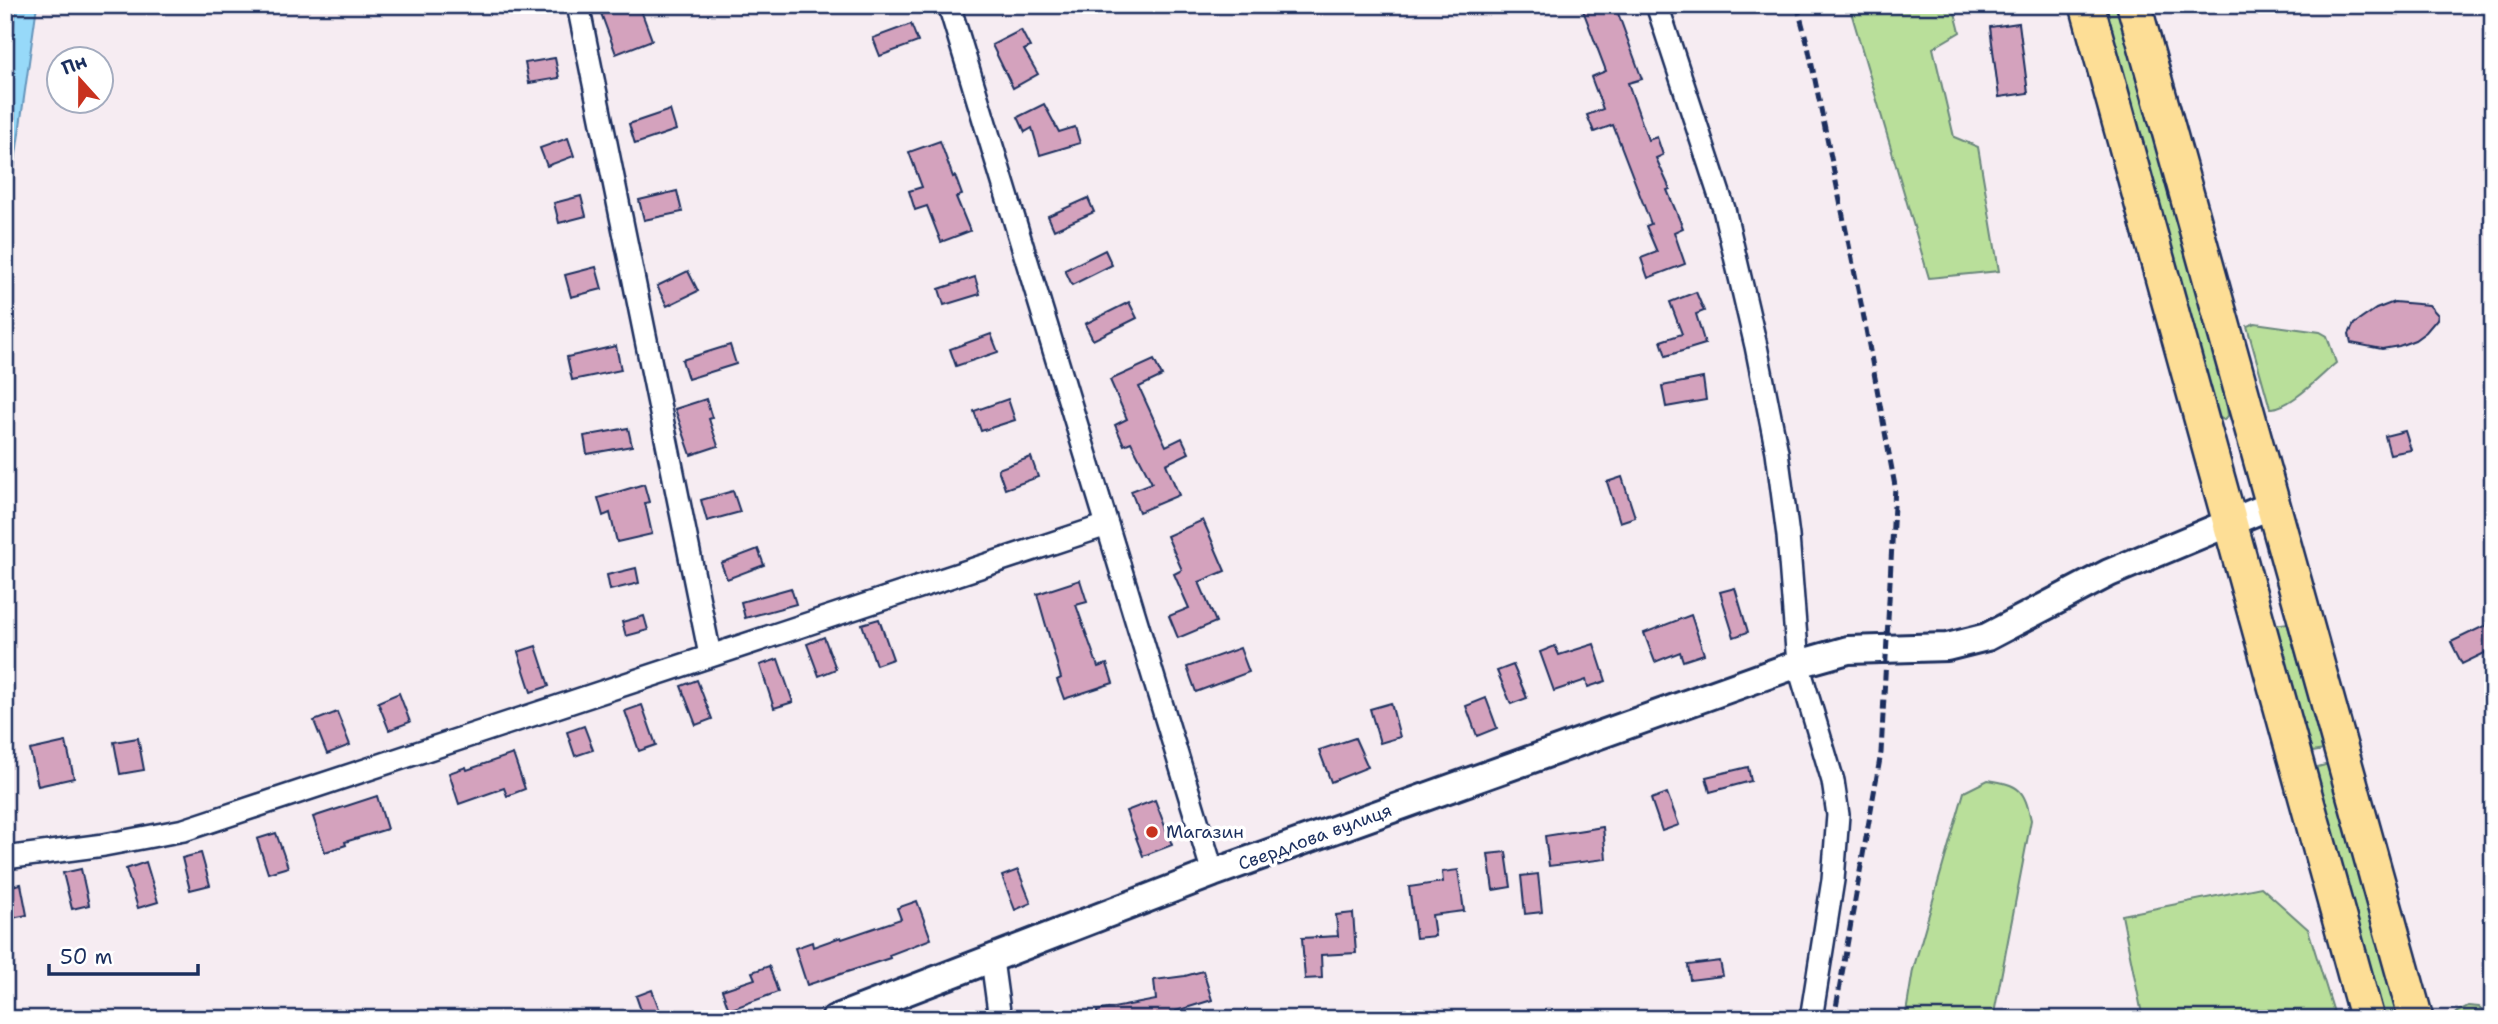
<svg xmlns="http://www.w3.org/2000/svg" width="2498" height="1024" font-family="'Shantell Sans',sans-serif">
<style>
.green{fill:#b9df9a;stroke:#6a877c;stroke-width:2}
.water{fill:#97d9f9;stroke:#6595bb;stroke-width:2}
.building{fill:#d4a2bd;stroke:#1b2f5e;stroke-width:2}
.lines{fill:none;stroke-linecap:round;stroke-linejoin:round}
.minor-casing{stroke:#1b2f5e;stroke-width:26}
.tertiary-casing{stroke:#1b2f5e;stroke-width:32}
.primary-casing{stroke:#1b2f5e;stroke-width:38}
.minor{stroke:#fff;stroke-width:21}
.tertiary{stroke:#fff;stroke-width:26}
.primary{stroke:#fdde96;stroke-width:33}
.rail{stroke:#1b2f5e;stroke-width:5;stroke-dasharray:10 5;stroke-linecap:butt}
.poi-dot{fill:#c8321e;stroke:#fff;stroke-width:2.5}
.labels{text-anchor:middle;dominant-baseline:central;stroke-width:7;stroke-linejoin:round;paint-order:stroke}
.poi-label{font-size:18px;fill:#1b2f5e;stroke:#fff;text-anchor:start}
.street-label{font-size:18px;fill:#1b2f5e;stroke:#fff}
</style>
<rect width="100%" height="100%" fill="#f6ecf2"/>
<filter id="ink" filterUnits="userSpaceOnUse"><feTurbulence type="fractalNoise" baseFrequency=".0143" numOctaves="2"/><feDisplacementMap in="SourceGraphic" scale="14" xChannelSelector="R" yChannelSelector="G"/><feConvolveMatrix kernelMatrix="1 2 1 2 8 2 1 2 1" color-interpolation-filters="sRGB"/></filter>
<g filter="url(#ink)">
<g class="green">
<path d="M5 5H16L5 91Z"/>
<path d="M1849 5H1953L1960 32 1933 48 1954 137 1978 147 1999 271 1929 278Z"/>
<path d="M2103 5H2118L2226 399 2228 416 2224 420 2216 416Z"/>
<path d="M2255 323 2320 332 2327 336 2336 363C2320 376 2290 409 2270 408L2247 326Z"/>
<path d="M2287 623 2324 750 2312 752 2274 625Z"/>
<path d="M2329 764 2400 1019H2385L2314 768Z"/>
<path d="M1988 780C2020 785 2024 789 2031 820L1993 1019H1905L1913 970 1964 792Z"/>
<path d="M2261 887 2308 929 2336 1019H2143L2122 915Z"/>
<path d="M2468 1006 2479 1007 2493 1019H2455L2457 1012Z"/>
</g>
<path class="water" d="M16 5H37L5 233V91Z"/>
<g class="building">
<path d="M598 5H639L652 40 616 54Z"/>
<path d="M1581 5H1615L1642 79 1628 83 1648 140 1657 137 1663 155 1656 158 1670 189 1667 190 1683 228 1674 232 1685 264 1648 278 1641 258 1657 252 1646 226 1651 224 1613 125 1594 132 1587 115 1603 109 1591 77 1606 71Z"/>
<path d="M2019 23 2028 93 1999 97 1990 27Z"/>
<path d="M911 24 918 42 880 56 873 38Z"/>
<path d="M1021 30 1030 47 1024 50 1038 74 1013 88 992 45Z"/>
<path d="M555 58 559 78 529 83 525 63Z"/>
<path d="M1044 104 1059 132 1075 127 1080 143 1040 155 1032 128 1025 132 1018 117Z"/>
<path d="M670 110 676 130 635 144 629 124Z"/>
<path d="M568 138 574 156 547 166 540 148Z"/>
<path d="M940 141 953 177 955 176 962 195 956 197 970 231 941 242 927 206 915 210 909 191 922 187 909 152Z"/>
<path d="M677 191 682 212 644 220 639 200Z"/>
<path d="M581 196 586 216 559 223 554 203Z"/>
<path d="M1088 198 1094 212 1054 230 1048 216Z"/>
<path d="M1105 250 1112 265 1072 285 1065 270Z"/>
<path d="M596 267 602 289 571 297 565 275Z"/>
<path d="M688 271 698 291 667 306 657 286Z"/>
<path d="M975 277 980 294 944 305 939 289Z"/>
<path d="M1696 292 1704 311 1696 314 1705 344 1666 356 1661 341 1682 334 1670 302Z"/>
<path d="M1129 302 1137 318 1093 340 1085 324Z"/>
<path d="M2394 302 2429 305 2438 315 2437 319 2426 332 2415 340 2399 346 2382 349 2351 343 2349 334 2354 324 2376 309Z"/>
<path d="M991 334 998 352 956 366 950 349Z"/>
<path d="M730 345 736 364 688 379 682 360Z"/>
<path d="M616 346 621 370 572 380 567 357Z"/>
<path d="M1154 360 1162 376 1139 387 1166 446 1182 438 1189 453 1166 464 1179 495 1139 512 1131 491 1152 483 1131 442 1124 445 1115 425 1127 419 1110 380Z"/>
<path d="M1703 378 1706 400 1666 407 1662 386Z"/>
<path d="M706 399 712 418 709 419 718 446 691 455 675 409Z"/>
<path d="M1008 399 1015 420 981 431 974 411Z"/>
<path d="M628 428 632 446 587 454 584 436Z"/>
<path d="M2405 431 2411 450 2390 454 2385 436Z"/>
<path d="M1031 457 1038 477 1005 489 998 469Z"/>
<path d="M1622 477 1635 517 1620 522 1607 482Z"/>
<path d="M644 484 649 502 645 503 652 534 617 542 610 513 603 516 598 498Z"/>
<path d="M733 491 740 512 707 521 701 500Z"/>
<path d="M1203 520 1225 571 1199 582 1216 622 1178 638 1169 616 1189 608 1174 574 1182 570 1167 536Z"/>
<path d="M758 549 764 565 727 579 721 563Z"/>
<path d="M636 568 639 583 610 590 607 575Z"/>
<path d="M1080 580 1087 602 1076 605 1098 667 1107 664 1113 683 1064 699 1057 680 1061 678 1037 594Z"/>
<path d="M791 588 796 604 745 618 741 602Z"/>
<path d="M1735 588 1748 632 1734 637 1720 592Z"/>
<path d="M1691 615 1704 654 1683 661 1680 652 1655 662 1644 633Z"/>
<path d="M644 616 648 630 626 636 622 622Z"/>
<path d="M879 619 893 659 876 665 862 624Z"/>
<path d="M2486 625 2493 639V649L2462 664 2451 642Z"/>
<path d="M824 637 836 669 819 676 807 644Z"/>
<path d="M1594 644 1606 681 1588 687 1586 680 1554 691 1540 652 1555 646 1559 655Z"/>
<path d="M536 646 549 686 531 692 518 652Z"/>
<path d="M1240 648 1249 672 1196 692 1187 667Z"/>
<path d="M778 659 793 702 774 708 760 665Z"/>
<path d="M1513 665 1527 698 1511 704 1497 671Z"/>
<path d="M697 680 712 719 696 725 681 686Z"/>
<path d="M399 693 410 722 389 730 378 702Z"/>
<path d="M1486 698 1497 728 1477 736 1466 706Z"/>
<path d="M1391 703 1400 737 1380 743 1370 709Z"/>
<path d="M642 705 656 745 639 751 625 711Z"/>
<path d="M337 712 350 745 327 754 314 721Z"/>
<path d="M584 726 593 750 575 756 567 732Z"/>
<path d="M138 738 144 770 120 774 114 742Z"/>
<path d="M1355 738 1368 767 1331 782 1319 750Z"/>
<path d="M66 742 74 778 38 786 30 750Z"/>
<path d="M513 754 525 789 507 796 504 788 459 804 449 773 466 767 467 770Z"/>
<path d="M1748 767 1751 781 1710 792 1706 777Z"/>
<path d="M1667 793 1679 825 1662 831 1651 799Z"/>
<path d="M377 796 387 829 345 842 346 845 325 852 313 817Z"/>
<path d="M1155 800 1172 845 1143 856 1126 811Z"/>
<path d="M1603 827 1606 859 1549 866 1545 836Z"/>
<path d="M276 833 288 867 268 873 257 839Z"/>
<path d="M1506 852 1511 887 1493 890 1488 854Z"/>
<path d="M201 853 210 885 190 890 182 858Z"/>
<path d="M146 862 158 902 138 908 126 869Z"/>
<path d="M81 869 89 905 72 909 63 873Z"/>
<path d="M1018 870 1031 903 1015 910 1002 876Z"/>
<path d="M1458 870 1464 911 1432 915 1435 936 1416 938 1409 887 1443 882 1442 872Z"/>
<path d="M1538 874 1542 912 1525 914 1521 876Z"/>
<path d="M21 884 27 915 12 918 6 887Z"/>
<path d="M917 901 931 939 889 955 890 958 807 985 795 948 812 942 813 947 841 937 842 939 901 919 897 908Z"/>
<path d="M1353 913 1356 953 1321 955 1322 978 1305 979 1302 938 1338 936 1336 915Z"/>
<path d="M1720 961 1723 976 1690 980 1688 965Z"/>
<path d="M769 966 778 992 729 1010 722 990 755 979 752 972Z"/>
<path d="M1203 971 1212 1000 1176 1011 1177 1019H1098L1097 1011 1156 1000 1154 980 1185 976Z"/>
<path d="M652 990 663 1019H644L636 996Z"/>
</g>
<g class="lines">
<g class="minor-casing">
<g id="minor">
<path d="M578 5 710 655"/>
<path d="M949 5 1213 873"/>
<path d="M1657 5 1724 209 1756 346 1777 452 1788 536 1798 664 1833 781 1838 815 1833 880 1811 1019"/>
<path d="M5 858 104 845 184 830 1107 525"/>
<path d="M992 960 1000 1019"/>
</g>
</g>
<g class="tertiary-casing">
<path id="tertiary" d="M835 1019 1213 873 1798 664 1848 650 1947 647 1987 637 2109 573 2272 505"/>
</g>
<g class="primary-casing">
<g id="primary">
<path d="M2087 5 2367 1019"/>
<path d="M2134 5 2416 1019"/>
</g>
</g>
<use href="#minor" class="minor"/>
<use href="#tertiary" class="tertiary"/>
<use href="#primary" class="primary"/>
<path class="rail" d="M1797 5 1808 46 1863 313 1895 486 1881 753 1834 1019"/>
</g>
</g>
<circle class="poi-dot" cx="1152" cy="832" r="7"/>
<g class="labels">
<g class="poi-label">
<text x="1166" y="832">Mагазин</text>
</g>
<g class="street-label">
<text transform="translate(1315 837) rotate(-20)">Свердлова вулиця</text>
</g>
</g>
<rect width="2498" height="1024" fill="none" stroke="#fff" stroke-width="28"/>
<rect x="14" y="14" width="2470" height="996" fill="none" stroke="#1b2f5e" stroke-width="2.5" filter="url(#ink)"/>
<g transform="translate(80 80) rotate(339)"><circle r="33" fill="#ffffff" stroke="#a4acbf" stroke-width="2"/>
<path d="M0-5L12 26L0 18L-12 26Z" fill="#c8321e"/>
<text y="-10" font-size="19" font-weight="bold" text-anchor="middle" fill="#1b2f5e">Пн</text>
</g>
<path d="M49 964v10h149v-10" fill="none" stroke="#1b2f5e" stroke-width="3.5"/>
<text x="60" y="964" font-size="21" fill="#1b2f5e" stroke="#ffffff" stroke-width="5" paint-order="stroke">50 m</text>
</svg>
